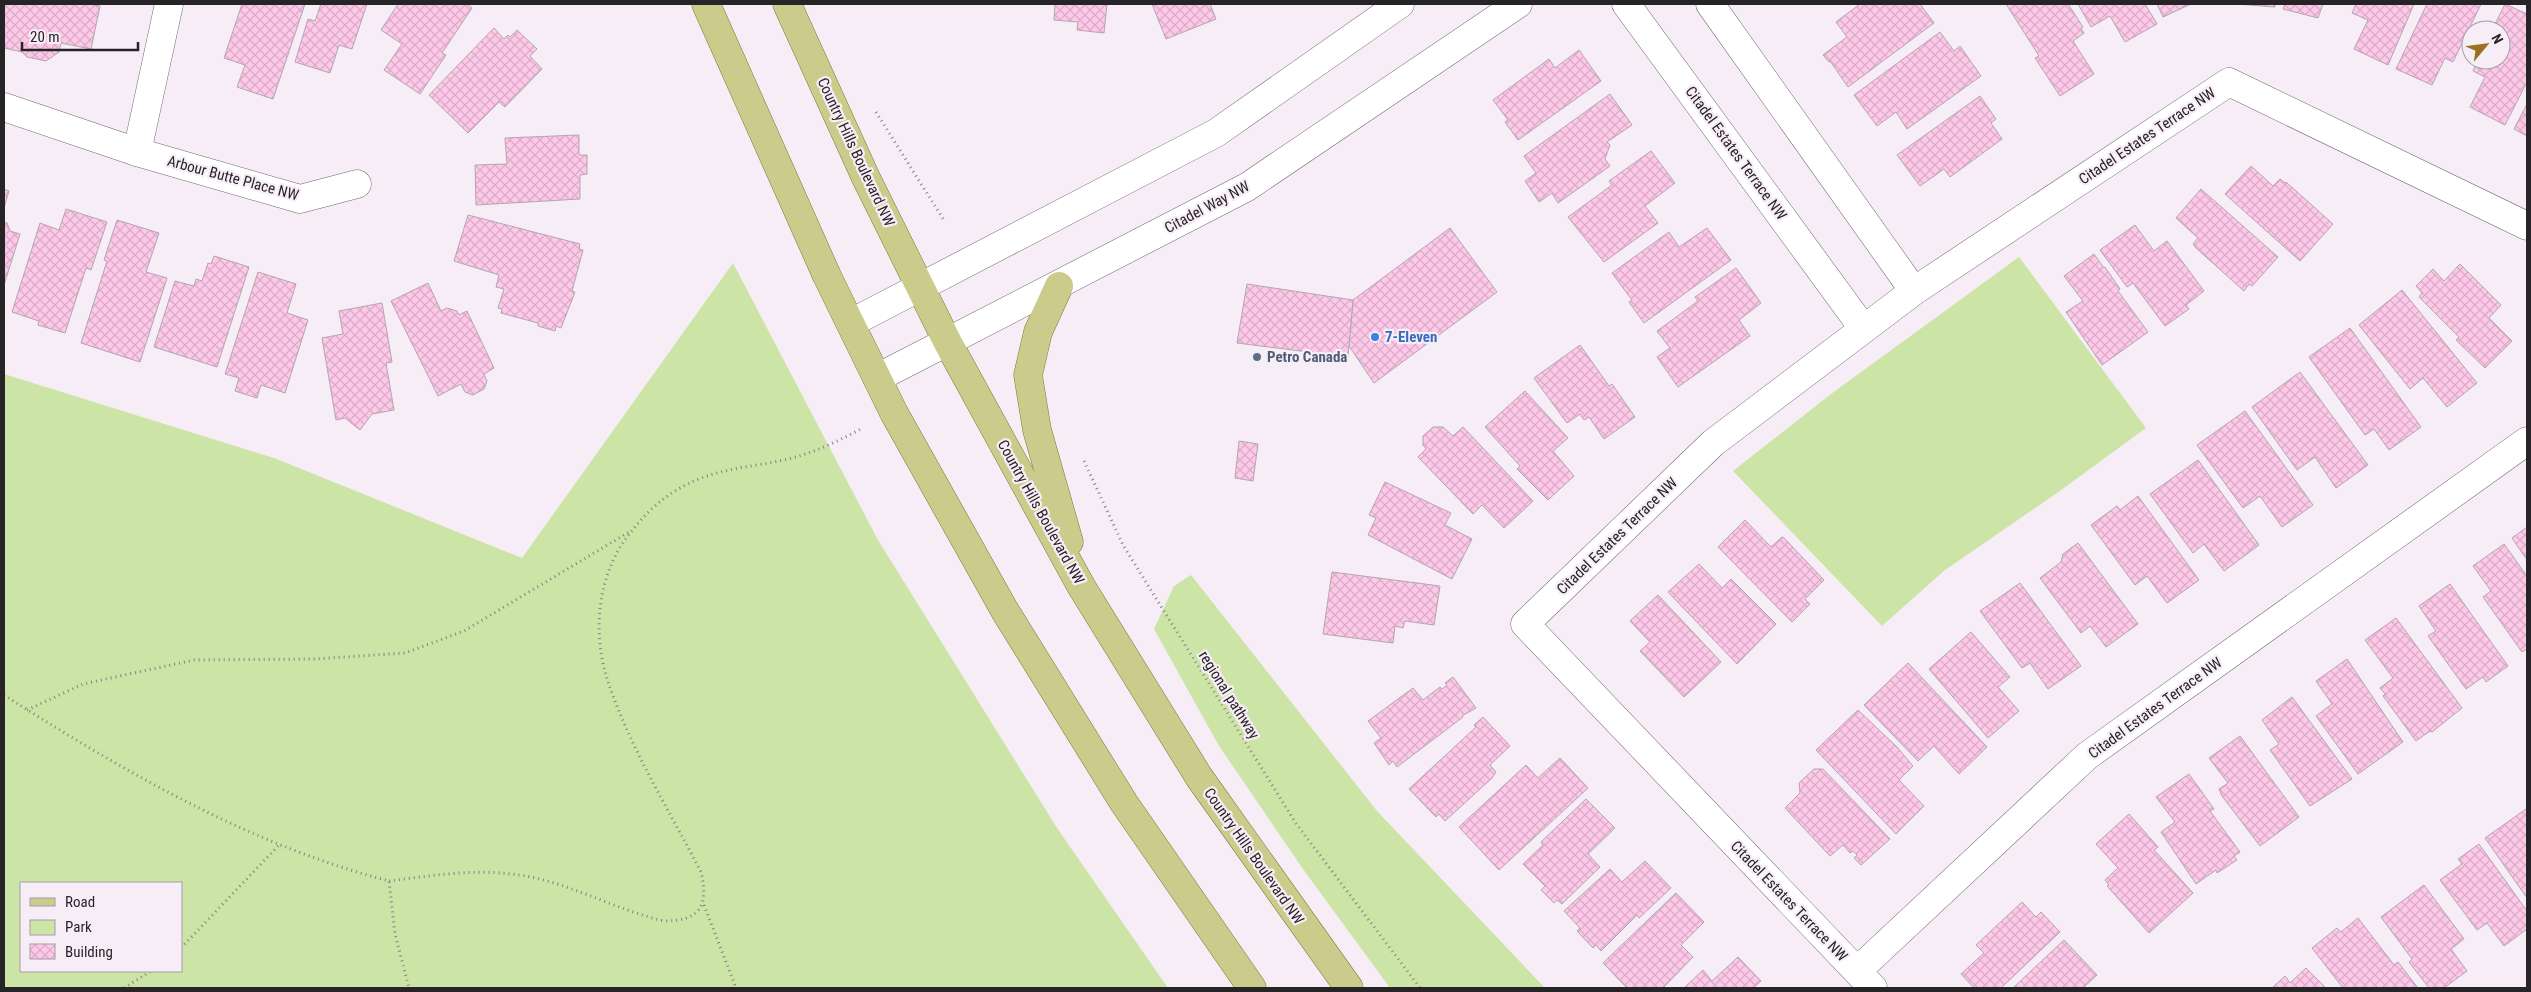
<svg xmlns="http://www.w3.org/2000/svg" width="2531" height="992" font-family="'Roboto Condensed',sans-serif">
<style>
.green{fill:#cce4a6;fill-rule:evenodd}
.building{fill:url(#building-cross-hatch);stroke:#b3a6ae}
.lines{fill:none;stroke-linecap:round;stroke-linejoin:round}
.minor-casing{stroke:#706770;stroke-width:29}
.major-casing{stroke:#7b7a36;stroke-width:29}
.path{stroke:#878187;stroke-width:3;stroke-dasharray:1 4;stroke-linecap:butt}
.minor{stroke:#fff;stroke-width:28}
.major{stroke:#cbcb8b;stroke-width:28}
.shop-dot{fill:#3f7fe0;stroke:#f7edf7;stroke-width:2}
.service-dot{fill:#5c6f8a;stroke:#f7edf7;stroke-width:2}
.labels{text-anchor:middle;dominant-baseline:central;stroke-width:4.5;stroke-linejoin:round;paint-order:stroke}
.street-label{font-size:15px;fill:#272427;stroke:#f7edf7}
.shop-label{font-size:15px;font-weight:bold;fill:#366cbe;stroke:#f7edf7;text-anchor:start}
.service-label{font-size:15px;font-weight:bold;fill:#4e5e75;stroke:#f7edf7;text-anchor:start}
</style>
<defs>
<pattern id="building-cross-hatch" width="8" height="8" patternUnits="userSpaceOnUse" patternTransform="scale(1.25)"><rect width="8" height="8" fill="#fec8e9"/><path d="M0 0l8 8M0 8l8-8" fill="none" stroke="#daacc8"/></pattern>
</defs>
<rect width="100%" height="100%" fill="#f7edf7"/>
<g class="green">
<path d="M2019 257 2146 428 2057 493 1945 570 1882 626 1733 471 1831 394Z"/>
<path d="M733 263 878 540 1057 828 1168 988H4V374L274 458 522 558ZM21 883H181V971H21Z"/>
<path d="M1191 575 1377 811 1545 988H1390L1303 869 1219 746 1154 629 1174 586Z"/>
</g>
<g class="building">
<path d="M4 4H90L100 6 91 49 61 43 59 52 46 61 27 57 22 52 4 48Z"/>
<path d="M242 4H305L273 99 237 87 245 65 224 58Z"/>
<path d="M321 4H367L352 49 339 45 330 73 295 62 308 19 315 21Z"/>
<path d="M398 4H467L472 8 442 53 446 55 420 94 384 70 402 44 381 30Z"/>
<path d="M1055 4H1107L1104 33 1077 30 1078 22 1054 20Z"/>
<path d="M1152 4H1210L1216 19 1166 39Z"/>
<path d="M1860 4H1920L1934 23 1848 87 1830 61 1829 62 1823 55 1847 37 1836 22Z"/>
<path d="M2006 4H2068L2083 27 2081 28 2084 33 2073 41 2094 74 2060 96 2035 58 2039 56Z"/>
<path d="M2078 4H2145L2157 24 2125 42 2110 16 2091 27Z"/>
<path d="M2157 4H2191L2163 17Z"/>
<path d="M2237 4H2275V7Z"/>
<path d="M2285 4H2323L2318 18 2283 9Z"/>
<path d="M2356 4H2414L2388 65 2354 49 2368 20 2352 13Z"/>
<path d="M2427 4H2481L2453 62 2445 58 2432 85 2396 69Z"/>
<path d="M2505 4 2527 14V82L2505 125 2470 107 2485 77 2473 71 2478 60H2501V30H2492Z"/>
<path d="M494 28 504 39 508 35 510 37 517 30 537 49 530 56 542 69 505 107 499 102 468 133 429 95Z"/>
<path d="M1940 32 1954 51 1960 46 1981 76 1907 129 1896 112 1877 126 1854 95Z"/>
<path d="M1579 50 1601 81 1518 140 1505 122 1508 120 1493 100 1549 59 1555 68Z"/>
<path d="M1610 94 1632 125 1607 142 1610 145 1605 159 1610 166 1558 203 1552 193 1539 202 1525 181 1536 173 1524 156Z"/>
<path d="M1980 96 1996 119 1991 123 2002 139 1950 177 1944 169 1920 186 1897 155Z"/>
<path d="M2527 104V136L2514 129Z"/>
<path d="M579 135V155H587V174L580 175V199L476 205 475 165 507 164 505 138Z"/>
<path d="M1651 151 1675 183 1645 206 1658 223 1604 262 1568 217 1612 185 1609 181Z"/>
<path d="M2251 166 2273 186 2280 179 2285 183 2286 182 2333 224 2300 261 2225 194Z"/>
<path d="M4 189 9 191 4 208Z"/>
<path d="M2201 189 2278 257 2252 286 2249 284 2244 291 2196 248 2193 244 2198 238 2176 218Z"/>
<path d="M66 209 107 222 91 270 86 268 65 333 38 325 39 321 12 312 40 223 59 230Z"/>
<path d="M468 215 580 244 579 249 583 250 572 291 575 292 561 328 556 326 555 331 538 326V323L501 313 502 309 498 308 504 289 496 287 499 275 454 261Z"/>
<path d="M117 220 159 233 146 272 167 278 140 362 81 343 107 261 104 260Z"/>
<path d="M4 222 7 223 10 231 20 234 4 285Z"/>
<path d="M2135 225 2154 251 2167 241 2204 291 2186 305 2189 309 2165 326 2133 283 2127 287 2100 250Z"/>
<path d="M1450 228 1497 292 1374 383 1349 346 1353 300Z"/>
<path d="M1707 228 1731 260 1644 323 1629 302 1632 300 1612 273 1669 232 1679 247Z"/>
<path d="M2094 254 2104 268 2105 267 2120 289 2118 291 2148 332 2102 365 2066 312 2083 301 2064 276Z"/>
<path d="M214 256 249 267 217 367 154 347 175 281 194 286 196 279 202 281 208 263 211 264Z"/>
<path d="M2460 264 2501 305 2489 318 2512 341 2485 368 2456 340 2459 337 2419 297 2422 293 2416 286 2433 269 2444 281Z"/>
<path d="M1736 268 1761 303 1739 320 1750 336 1678 387 1657 357 1670 348 1657 331 1698 301 1695 297Z"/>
<path d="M258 272 296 284 287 313 308 320 285 393 261 385 257 398 235 391 239 378 225 374Z"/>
<path d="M428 283 441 311 447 308 457 311 459 315 467 311 494 368 484 374 487 381 484 389 473 395 465 392 461 384 438 396 391 301Z"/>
<path d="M1247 284 1353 300 1348 357 1237 343Z"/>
<path d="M2402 290 2477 383 2447 407 2423 378 2410 389 2359 325Z"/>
<path d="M382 303 392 362 386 363 394 410 372 414 360 430 345 418 336 420 322 338 343 334 339 311Z"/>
<path d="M2350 328 2421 427 2389 450 2374 429 2365 435 2309 357Z"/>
<path d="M1580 345 1609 386 1612 384 1635 417 1604 439 1589 417 1584 420 1580 414 1567 423 1534 378Z"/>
<path d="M2300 372 2368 465 2336 488 2315 457 2297 470 2252 407Z"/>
<path d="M1525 391 1568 438 1553 451 1574 476 1548 500 1517 469 1520 466 1485 427Z"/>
<path d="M2245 411 2313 505 2282 527 2260 496 2243 508 2197 445Z"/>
<path d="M1433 427H1443L1453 436 1463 427 1533 501 1504 528 1482 505 1473 514 1418 457 1426 449 1423 445V436Z"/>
<path d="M1239 441 1258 444 1253 481 1235 478Z"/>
<path d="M2198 460 2259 545 2224 571 2204 544 2193 553 2150 494Z"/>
<path d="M1385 482 1451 513 1445 525 1472 539 1452 579 1368 535 1376 518 1369 515Z"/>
<path d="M2138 496 2199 580 2167 603 2147 576 2135 585 2091 525 2117 506 2120 510Z"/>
<path d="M1745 520 1771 547 1782 537 1784 538 1824 580 1805 599 1810 604 1792 622 1718 547Z"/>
<path d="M2527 527V560L2512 538Z"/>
<path d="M2078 543 2138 624 2106 647 2090 626 2081 633 2040 578 2061 562 2063 554Z"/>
<path d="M2504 544 2527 576V649L2522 652 2483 597 2491 591 2473 566Z"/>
<path d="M1699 564 1722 588 1731 579 1776 624 1737 664 1668 592Z"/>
<path d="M1332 572 1440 586 1434 625 1405 621 1403 628 1395 626 1393 643 1323 634Z"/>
<path d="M2020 583 2081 666 2048 689 2030 663 2022 668 1980 611Z"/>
<path d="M2450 584 2508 666 2486 682 2483 677 2466 689 2428 636 2436 631 2419 606Z"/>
<path d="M1658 595 1721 662 1684 697 1640 651 1650 642 1630 621Z"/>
<path d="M2396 618 2462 708 2432 732 2430 731 2416 741 2383 696 2385 694 2380 688 2393 678 2365 640Z"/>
<path d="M1971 632 2010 677 1998 687 2019 711 1988 738 1929 669Z"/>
<path d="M2347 659 2403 742 2358 774 2316 716 2332 704 2316 681Z"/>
<path d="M1908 663 1987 747 1959 774 1934 746 1918 761 1864 705Z"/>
<path d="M1453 677 1476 708 1462 716 1463 717 1397 767 1393 761 1389 765 1374 743 1381 738 1368 721 1413 688 1423 700 1440 687 1442 689 1447 685 1445 683Z"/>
<path d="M2292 697 2352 779 2310 806 2270 750 2279 744 2262 720Z"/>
<path d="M1858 710 1897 747 1913 766 1899 780 1924 806 1896 834 1816 750Z"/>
<path d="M1483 717 1510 746 1490 765 1496 772 1492 778 1445 821 1439 814 1436 817 1409 789 1476 727 1474 725Z"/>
<path d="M2240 736 2299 817 2260 846 2222 796 2219 789 2228 783 2209 758Z"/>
<path d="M1560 758 1588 788 1499 870 1459 827 1526 765 1538 778Z"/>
<path d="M1814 769H1823L1890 839 1861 865 1854 858 1857 855 1853 851 1850 853 1843 845 1830 856 1785 808 1800 793 1799 783Z"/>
<path d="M2189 774 2214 809 2210 811 2240 852 2234 856 2237 860 2217 873 2216 870 2196 884 2161 832 2175 822 2156 797Z"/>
<path d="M1586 799 1615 828 1588 854 1600 867 1562 904 1557 900 1554 903 1541 890 1545 886 1523 864 1543 845 1541 842Z"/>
<path d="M2526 809 2527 811V898L2485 838Z"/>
<path d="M2129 814 2158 847 2154 850 2193 893 2149 933 2107 886 2109 885 2105 880 2118 868 2096 844Z"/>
<path d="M2479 844 2527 911V929L2504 946 2487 923 2477 930 2440 880 2462 864 2458 859Z"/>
<path d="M1645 861 1671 888 1639 918 1637 915 1601 951 1596 945 1593 948 1577 931 1580 928 1564 911 1610 869 1622 882Z"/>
<path d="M2424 885 2464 939 2451 949 2467 971 2444 988H2429L2409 962 2412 959 2381 917Z"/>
<path d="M1676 893 1704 922 1681 945 1693 957 1663 988H1627L1603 963Z"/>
<path d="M2022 902 2036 917 2041 912 2060 932 2001 988H1974L1961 974 1984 953 1976 945Z"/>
<path d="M2358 918 2394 965 2398 962 2418 988H2343L2312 948 2337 928 2341 932Z"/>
<path d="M2064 940 2097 975 2083 988H2013Z"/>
<path d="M1738 957 1761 981 1753 988H1684L1703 970 1712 981Z"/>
<path d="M2306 968 2326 988H2272L2285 976 2290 983Z"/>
</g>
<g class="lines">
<g class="minor-casing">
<g id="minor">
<path d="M1626 4 1863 328"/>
<path d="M1710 4 1914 291"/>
<path d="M4 107 137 152 169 4"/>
<path d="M137 152 300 199 357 184"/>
<path d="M851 323 1216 133 1400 4"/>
<path d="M877 378 1247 187 1518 4"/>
<path d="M1857 971 2087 756 2527 441"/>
<path d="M1873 988 1525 624 1713 443 1914 291 2229 82 2527 226"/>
</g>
</g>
<g class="major-casing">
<g id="major">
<path d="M706 4 827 276 894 413 1005 611 1124 803 1252 988"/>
<path d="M787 4 866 178 948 343 1081 586 1199 777 1349 988"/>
<path d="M1059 286 1038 332 1028 375 1037 430 1069 542"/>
</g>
</g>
<g class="path">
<path d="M876 112 945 222"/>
<path d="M1084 461 1123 545 1295 822 1420 988"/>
<path d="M4 695C125 772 250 845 389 881L395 934 409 988"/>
<path d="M27 710 83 684 194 660 315 659 405 653 464 631 629 532"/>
<path d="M389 881C429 876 471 869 511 874 564 879 612 909 664 921 700 921 709 906 701 872 669 810 626 741 606 675 592 627 599 570 631 532 647 511 667 493 692 482 719 469 750 467 779 461 810 455 836 442 863 428"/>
<path d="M704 905 736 988"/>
<path d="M181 948 279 845"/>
<path d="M124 988 151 971"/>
</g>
<use href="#minor" class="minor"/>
<use href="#major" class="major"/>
</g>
<circle class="shop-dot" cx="1375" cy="337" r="5"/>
<circle class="service-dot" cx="1257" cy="357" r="5"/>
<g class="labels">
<g class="street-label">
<text transform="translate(2147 136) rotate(-34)">Citadel Estates Terrace NW</text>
<text transform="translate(856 152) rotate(65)">Country Hills Boulevard NW</text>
<text transform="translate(1736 153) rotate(54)">Citadel Estates Terrace NW</text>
<text transform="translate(233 178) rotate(15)">Arbour Butte Place NW</text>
<text transform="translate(1207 207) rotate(-28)">Citadel Way NW</text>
<text transform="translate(1041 512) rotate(61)">Country Hills Boulevard NW</text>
<text transform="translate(1617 536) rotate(-44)">Citadel Estates Terrace NW</text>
<text transform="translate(1229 695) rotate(58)">regional pathway</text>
<text transform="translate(2155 708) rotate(-36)">Citadel Estates Terrace NW</text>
<text transform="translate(1254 856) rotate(55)">Country Hills Boulevard NW</text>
<text transform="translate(1789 901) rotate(46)">Citadel Estates Terrace NW</text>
</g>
<g class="shop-label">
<text x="1385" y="337">7-Eleven</text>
</g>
<g class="service-label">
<text x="1267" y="357">Petro Canada</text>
</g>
</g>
<rect width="2531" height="992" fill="none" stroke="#272427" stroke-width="10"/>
<rect x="20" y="882" width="162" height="90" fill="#f7edf7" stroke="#a49da4"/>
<rect x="30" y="898" width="25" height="8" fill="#cbcb8b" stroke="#a49da4"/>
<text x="65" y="907" font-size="15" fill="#272427">Road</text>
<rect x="30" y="920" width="25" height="15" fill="#cce4a6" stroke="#a49da4"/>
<text x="65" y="932" font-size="15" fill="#272427">Park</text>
<rect x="30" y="944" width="25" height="15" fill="url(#building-cross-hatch)" stroke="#a49da4"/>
<text x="65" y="957" font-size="15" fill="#272427">Building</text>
<g transform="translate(2486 45) rotate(61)"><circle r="24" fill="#f7edf7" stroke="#a49da4"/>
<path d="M0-4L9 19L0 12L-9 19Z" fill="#9a721f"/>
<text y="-8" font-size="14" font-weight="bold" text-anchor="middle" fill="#272427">N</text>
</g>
<path d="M22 42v8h116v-8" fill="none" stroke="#272427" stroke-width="2.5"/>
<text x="30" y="42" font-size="15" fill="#272427" stroke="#f7edf7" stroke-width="4" paint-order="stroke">20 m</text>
</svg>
